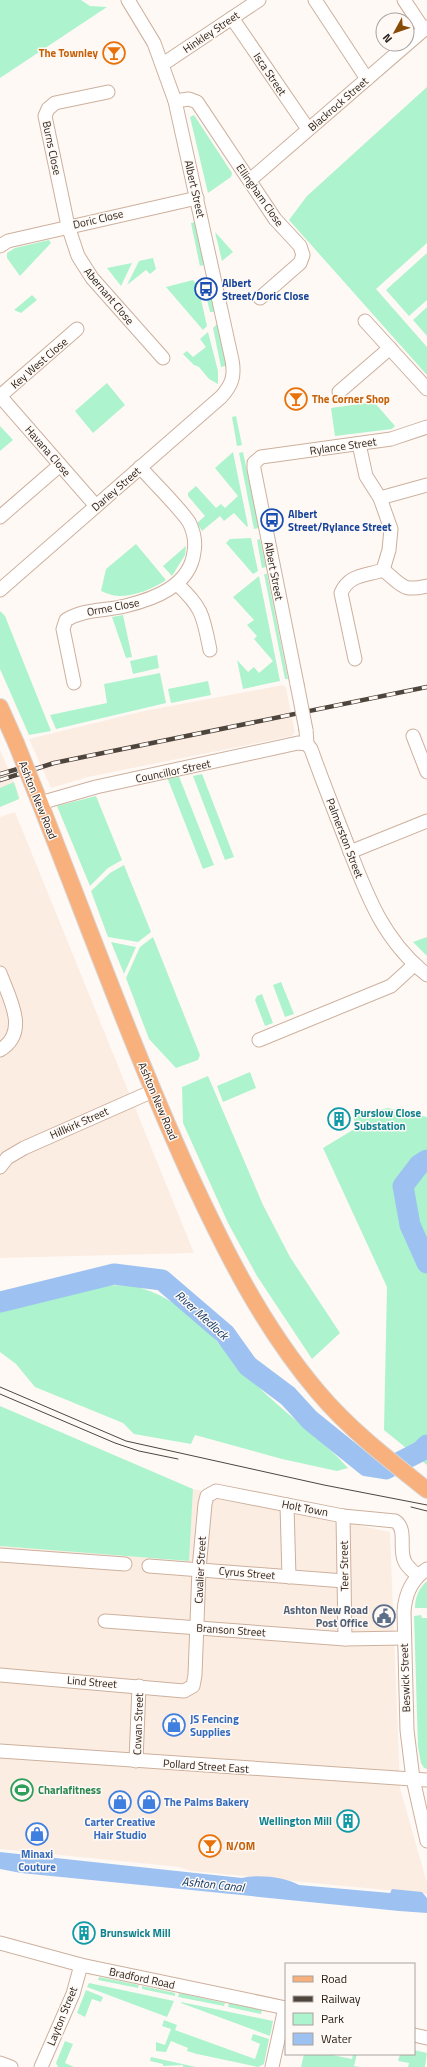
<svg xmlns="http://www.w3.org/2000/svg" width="427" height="2067" font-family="'Titillium Web',sans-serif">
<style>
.built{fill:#fcede3}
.green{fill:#adf3ce}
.water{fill:#9dc2f1}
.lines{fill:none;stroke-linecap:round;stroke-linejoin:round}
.river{stroke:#9dc2f1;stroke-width:21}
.minor-casing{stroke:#cdb09d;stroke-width:15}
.major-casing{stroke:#d9d7d5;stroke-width:18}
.minor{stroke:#fff;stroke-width:13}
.major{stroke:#f8b07d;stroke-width:16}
.tram{stroke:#4e453d;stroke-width:1}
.rail-casing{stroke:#4e453d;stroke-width:4.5}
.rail{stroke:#fff9f5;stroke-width:3;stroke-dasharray:9;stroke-linecap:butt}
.minor-bridge-casing{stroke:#cdb09d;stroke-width:15;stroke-linecap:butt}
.major-bridge-casing{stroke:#d9d7d5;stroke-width:18;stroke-linecap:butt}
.minor-bridge{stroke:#fff;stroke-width:13}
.major-bridge{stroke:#f8b07d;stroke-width:16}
.labels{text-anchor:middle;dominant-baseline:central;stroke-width:3;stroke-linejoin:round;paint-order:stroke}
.street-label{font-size:11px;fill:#2a2018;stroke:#fff9f5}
.food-label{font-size:11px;font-weight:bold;fill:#c56008;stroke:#fff9f5;text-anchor:start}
.transit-label{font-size:11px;font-weight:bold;fill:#164399;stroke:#fff9f5;text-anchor:start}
.culture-label{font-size:11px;font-weight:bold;fill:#0d838f;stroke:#fff9f5;text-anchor:start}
.service-label{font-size:11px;font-weight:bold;fill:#4e5e75;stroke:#fff9f5;text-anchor:end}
.shop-label{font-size:11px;font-weight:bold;fill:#366cbe;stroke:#fff9f5;text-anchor:start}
.leisure-label{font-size:11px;font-weight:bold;fill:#27864d;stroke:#fff9f5;text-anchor:start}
.water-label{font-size:12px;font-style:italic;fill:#0e3969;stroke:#fff9f5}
</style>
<rect width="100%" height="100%" fill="#fff9f5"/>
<g class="built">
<path d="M283 685 286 687 295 733 292 736 88 777 51 788 29 739 144 711Z"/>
<path d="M0 750 20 797 19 799 0 807Z"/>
<path d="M15 812 194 1253 0 1258V817Z"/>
<path d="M193 1489 390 1532 400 1788 427 1883V1894L191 1871 179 1867 0 1849V1546L188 1561Z"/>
</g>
<g class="green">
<path d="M0 0H81L90 6 107 7 0 78Z"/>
<path d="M427 87V243L376 289 427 347V375L289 220 307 196Z"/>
<path d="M194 115 232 173 231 177 208 193 190 117Z"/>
<path d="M195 222 204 265 200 266 191 223Z"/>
<path d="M215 232 233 252 222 261Z"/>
<path d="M49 240 51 243 20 276 7 258V253L15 248Z"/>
<path d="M427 253V300L409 316 386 290Z"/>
<path d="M153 258 156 269 150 274 146 270 127 285 139 261Z"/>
<path d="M132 263 121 286 107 268Z"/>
<path d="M207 278 214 311V312H210L202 279Z"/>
<path d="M193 280 198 286 207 326 203 330 166 287Z"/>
<path d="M32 295 37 300 21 313 14 310Z"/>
<path d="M427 307V336L413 320Z"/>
<path d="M217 324 226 366 221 367 213 328Z"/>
<path d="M208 332 218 371V384L209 379 199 367 194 365 183 354 187 351 193 357 206 347 200 339Z"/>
<path d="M107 383 125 405 93 433 75 411Z"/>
<path d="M374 402 395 426 392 429 335 436 331 408Z"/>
<path d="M236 416 242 445 237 446 232 417Z"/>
<path d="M0 426 13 440 0 451Z"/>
<path d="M233 452 248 526 247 527 234 513 224 521 220 516 202 531 197 523 205 516 188 496V493L196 486 216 508 221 504 225 508 238 496 215 468Z"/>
<path d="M243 452 259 528 254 529 239 453Z"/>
<path d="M251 538 258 571 253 574 226 543 230 539Z"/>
<path d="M260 539 266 567 262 568 257 540Z"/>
<path d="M136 544 166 580C153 589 135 596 119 596 113 596 106 593 101 591L106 569Z"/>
<path d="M186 546 185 555 172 576 163 566Z"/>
<path d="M264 574H267L288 679H285Z"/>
<path d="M259 576 280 681 243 689 237 660 248 672 254 667 259 673 273 661 254 639 257 636 247 625 254 620 233 597Z"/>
<path d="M0 611 5 616 51 731 29 735 0 669Z"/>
<path d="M123 615 132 657 126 658 112 617Z"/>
<path d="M157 655 159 668 133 674 130 661Z"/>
<path d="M160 673 166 703 56 729 50 715 107 703 104 684Z"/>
<path d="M208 681 211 695 171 703 168 689Z"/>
<path d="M178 774 214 865 203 869 167 777Z"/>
<path d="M202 774 234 857 225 860 193 776Z"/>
<path d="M14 782 19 799 0 807V788Z"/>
<path d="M96 796 122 860 108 868 90 886 57 806Z"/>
<path d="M124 865 151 932 138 942 108 937 91 891 110 873Z"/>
<path d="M153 937 200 1055 198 1060 176 1068 149 1039 126 978 140 947Z"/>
<path d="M427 937V956L413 942Z"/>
<path d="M111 942 136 947 124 974Z"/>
<path d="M281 982 294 1014 285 1017 273 985Z"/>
<path d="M262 994 273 1023 265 1026 255 1000 257 996Z"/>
<path d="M250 1072 256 1088 223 1102 217 1086Z"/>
<path d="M208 1076 263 1205 290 1257 340 1333 312 1359 257 1276 228 1223 183 1123 182 1087Z"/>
<path d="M388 1108 427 1117V1465L384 1430 387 1287 323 1148 356 1128 353 1115Z"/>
<path d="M101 1285C114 1286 129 1284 141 1288 198 1305 227 1359 269 1397 295 1421 324 1441 348 1468L337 1471 282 1459 195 1435 191 1444 134 1434 123 1423 35 1387 16 1364 0 1352V1312Z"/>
<path d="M0 1406 193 1489 189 1561 0 1546Z"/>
<path d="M427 1581V1608H415C415 1597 419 1588 427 1581Z"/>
<path d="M421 1615 422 1618H427V1769L424 1768 421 1763 418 1747 414 1616Z"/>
<path d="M99 1977 139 1985 138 1988 98 1980Z"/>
<path d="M89 1983 174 2001 167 2017 87 1987Z"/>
<path d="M142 1986 175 1993V1996L142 1989Z"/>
<path d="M86 1990 103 1997 101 2002 92 1999 85 2017 77 2013Z"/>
<path d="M179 1993 225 2003 224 2006 178 1997Z"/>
<path d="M181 2002 273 2021 270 2036 181 2003Z"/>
<path d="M229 2003 262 2010 261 2014 228 2007Z"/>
<path d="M164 2020 177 2025 175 2030 255 2059 260 2044 251 2040 253 2034 269 2039 264 2064 258 2067 197 2054 187 2051 188 2048 171 2041 166 2052 156 2051V2042L165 2045 171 2029 162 2026Z"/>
<path d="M65 2041 73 2044 65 2063 74 2067H58L56 2063Z"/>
<path d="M414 2050 427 2053 425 2067H408L409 2063 398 2061 400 2054H414Z"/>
<path d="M304 2054H327L352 2059 353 2054H357L354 2066 360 2067H301Z"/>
<path d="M151 2057 196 2067H183V2065L163 2066V2064L150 2061Z"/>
</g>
<path class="water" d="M0 1852 242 1878C258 1874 285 1877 299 1885L390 1893 392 1889 422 1892 427 1898V1913L399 1911 21 1873 0 1869Z"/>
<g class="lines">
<g class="river">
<path d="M427 1160 419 1165 403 1186 410 1225 427 1263"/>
<path d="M0 1302 114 1274 162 1280 225 1334 248 1366 288 1396 310 1420 367 1466 386 1469 421 1451 427 1445"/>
</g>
<g class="minor-casing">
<g id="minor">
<path d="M315 0 367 79"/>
<path d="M404 0 424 30"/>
<path d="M232 18 308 129"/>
<path d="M163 64 259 0"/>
<path d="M108 92 55 103 48 109 45 116 68 226 78 256 92 278 163 358"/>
<path d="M175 101 189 99 197 102 275 219 300 246 303 255 300 263 260 298"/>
<path d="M250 180 427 27"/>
<path d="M0 246 8 241 197 198"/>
<path d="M365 321 427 389"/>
<path d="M339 392 390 348"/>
<path d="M0 396 96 506"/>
<path d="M0 396 77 329"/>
<path d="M380 498 427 485"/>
<path d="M0 517 60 465"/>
<path d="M383 570C403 585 401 592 427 586"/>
<path d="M177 584C203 608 203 616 210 650"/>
<path d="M0 590 221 397C232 385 235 376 232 360L175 101 154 43 128 0"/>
<path d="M355 659 341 593C349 574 366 576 383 570L389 550 391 529 380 498 366 476 359 444"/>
<path d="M74 683 63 629 66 620C84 609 104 611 125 606 154 599 190 586 194 552 196 541 194 532 189 522 178 506 154 483 140 467"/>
<path d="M297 684 254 469V463L261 457 391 439 427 427"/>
<path d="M306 730 307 744 311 749C322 780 334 810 346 841 366 893 382 939 427 975"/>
<path d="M413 736 427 772"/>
<path d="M40 803 96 787 298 743 307 744"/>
<path d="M350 852 427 821"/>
<path d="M0 973C9 998 30 1032 0 1050"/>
<path d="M259 1040 391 986 414 965"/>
<path d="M0 1167 7 1158 24 1148 153 1091"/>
<path d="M287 1505 289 1577"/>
<path d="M343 1516 345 1639"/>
<path d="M0 1555 125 1564"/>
<path d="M149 1566 344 1581"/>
<path d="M427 1569C412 1579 405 1595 404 1612L407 1730 413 1779 427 1841"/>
<path d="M105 1621 345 1639 404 1638"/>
<path d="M0 1675 184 1691 193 1686 195 1675 199 1569 205 1504 207 1496 216 1491 343 1516 395 1521C408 1529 398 1550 405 1562 408 1568 414 1572 418 1576"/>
<path d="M0 1751 427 1780"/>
<path d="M136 1761 139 1686"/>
<path d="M0 1943 81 1965 286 2008"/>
<path d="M414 2035 427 2038"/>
<path d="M0 2063 11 2067"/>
<path d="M41 2067 73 1994 81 1965"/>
<path d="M272 2067 285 2008"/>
</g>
</g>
<g class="major-casing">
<g id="major">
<path d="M0 707 16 743"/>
<path d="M36 793C86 919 132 1047 188 1171 224 1249 262 1326 318 1392 349 1429 389 1460 427 1490"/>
</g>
</g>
<use href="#minor" class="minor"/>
<use href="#major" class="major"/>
<g class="tram">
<path d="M0 1387 126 1441 324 1485 427 1505"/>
<path d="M0 1394 115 1443 139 1451 178 1459"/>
<path d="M411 1507 427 1511"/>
</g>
<g class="rail-casing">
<g id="rail">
<path d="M0 774 21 768"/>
<path d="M0 780 54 763 427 687"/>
</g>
</g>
<use href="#rail" class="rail"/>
<g class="minor-bridge-casing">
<path id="minor-bridge" d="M297 684 306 730"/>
</g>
<g class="major-bridge-casing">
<path id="major-bridge" d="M16 743 36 793"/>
</g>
<use href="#minor-bridge" class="minor-bridge"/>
<use href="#major-bridge" class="major-bridge"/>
</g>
<defs>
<g id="bar-ring" transform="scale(1.15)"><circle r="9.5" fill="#fff9f5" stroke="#e8710a" stroke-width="1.5"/><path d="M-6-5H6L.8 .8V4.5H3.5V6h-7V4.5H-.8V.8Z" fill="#e8710a"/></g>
<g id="bus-ring" transform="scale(1.15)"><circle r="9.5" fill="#fff9f5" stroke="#1a4fb4" stroke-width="1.5"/><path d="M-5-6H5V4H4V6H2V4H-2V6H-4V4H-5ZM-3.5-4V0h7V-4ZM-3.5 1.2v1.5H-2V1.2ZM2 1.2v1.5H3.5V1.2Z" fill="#1a4fb4"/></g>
<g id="building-ring" transform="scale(1.15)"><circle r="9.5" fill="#fff9f5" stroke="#0f9aa8" stroke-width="1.5"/><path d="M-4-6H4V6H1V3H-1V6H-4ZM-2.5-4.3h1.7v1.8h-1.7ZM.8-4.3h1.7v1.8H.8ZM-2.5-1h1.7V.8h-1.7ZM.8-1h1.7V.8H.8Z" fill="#0f9aa8"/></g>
<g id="civic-ring" transform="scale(1.15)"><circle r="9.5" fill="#fff9f5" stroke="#5c6f8a" stroke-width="1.5"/><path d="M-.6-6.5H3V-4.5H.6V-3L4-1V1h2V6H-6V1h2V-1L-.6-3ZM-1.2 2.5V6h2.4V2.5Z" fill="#5c6f8a"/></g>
<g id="shop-ring" transform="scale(1.15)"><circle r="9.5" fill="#fff9f5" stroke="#3f7fe0" stroke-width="1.5"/><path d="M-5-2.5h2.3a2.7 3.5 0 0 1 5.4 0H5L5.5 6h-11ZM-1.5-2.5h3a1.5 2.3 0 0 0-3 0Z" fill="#3f7fe0"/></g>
<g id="stadium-ring" transform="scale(1.15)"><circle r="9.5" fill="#fff9f5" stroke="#2e9e5b" stroke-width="1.5"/><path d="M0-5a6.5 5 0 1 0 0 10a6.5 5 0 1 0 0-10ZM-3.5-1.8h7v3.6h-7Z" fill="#2e9e5b"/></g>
</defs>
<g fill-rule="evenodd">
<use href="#bar-ring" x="114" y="53"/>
<use href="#bus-ring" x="206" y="289"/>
<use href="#bar-ring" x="296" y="399"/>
<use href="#bus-ring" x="272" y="520"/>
<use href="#building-ring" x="339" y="1119"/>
<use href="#civic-ring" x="384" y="1616"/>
<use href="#shop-ring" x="174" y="1725"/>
<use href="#stadium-ring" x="22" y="1790"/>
<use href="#shop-ring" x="120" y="1802"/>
<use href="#shop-ring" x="149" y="1802"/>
<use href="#building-ring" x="348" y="1821"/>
<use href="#shop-ring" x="37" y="1834"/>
<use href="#bar-ring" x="210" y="1846"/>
<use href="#building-ring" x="84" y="1933"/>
</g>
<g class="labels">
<g class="street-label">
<text transform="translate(211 32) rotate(-34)">Hinkley Street</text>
<text transform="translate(270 74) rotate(56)">Isca Street</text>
<text transform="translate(338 104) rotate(-41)">Blackrock Street</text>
<text transform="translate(52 148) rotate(78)">Burns Close</text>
<text transform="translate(195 189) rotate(77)">Albert Street</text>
<text transform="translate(260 195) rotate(55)">Ellingham Close</text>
<text transform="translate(98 219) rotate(-13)">Doric Close</text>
<text transform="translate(109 296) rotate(50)">Abernant Close</text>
<text transform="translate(39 363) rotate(-41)">Key West Close</text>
<text transform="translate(343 446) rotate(-8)">Rylance Street</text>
<text transform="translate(48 451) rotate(49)">Havana Close</text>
<text transform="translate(116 489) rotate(-41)">Darley Street</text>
<text transform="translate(274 571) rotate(79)">Albert Street</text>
<text transform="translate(113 607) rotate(-11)">Orme Close</text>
<text transform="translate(173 771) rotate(-12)">Councillor Street</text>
<text transform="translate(38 800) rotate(68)">Ashton New Road</text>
<text transform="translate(345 838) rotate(69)">Palmerston Street</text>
<text transform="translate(158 1101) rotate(67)">Ashton New Road</text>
<text transform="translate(79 1123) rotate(-24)">Hillkirk Street</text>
<text transform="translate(305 1508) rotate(11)">Holt Town</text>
<text transform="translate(344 1566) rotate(-91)">Teer Street</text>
<text transform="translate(200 1570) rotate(-87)">Cavalier Street</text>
<text transform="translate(247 1573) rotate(5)">Cyrus Street</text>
<text transform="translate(231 1630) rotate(4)">Branson Street</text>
<text transform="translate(405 1678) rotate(-92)">Beswick Street</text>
<text transform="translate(92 1682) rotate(5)">Lind Street</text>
<text transform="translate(138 1724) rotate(-88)">Cowan Street</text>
<text transform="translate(206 1766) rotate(4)">Pollard Street East</text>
<text transform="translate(142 1978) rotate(12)">Bradford Road</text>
<text transform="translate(62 2016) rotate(-68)">Layton Street</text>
</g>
<g class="food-label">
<text x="98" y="53" text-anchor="end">The Townley</text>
<text x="312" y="399">The Corner Shop</text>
<text x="226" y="1846">N/OM</text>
</g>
<g class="transit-label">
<text x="222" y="283">Albert<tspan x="222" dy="13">Street/Doric Close</tspan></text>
<text x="288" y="514">Albert<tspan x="288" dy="13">Street/Rylance Street</tspan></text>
</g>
<g class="culture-label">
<text x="354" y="1113">Purslow Close<tspan x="354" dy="13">Substation</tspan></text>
<text x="332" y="1821" text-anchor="end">Wellington Mill</text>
<text x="100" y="1933">Brunswick Mill</text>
</g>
<g class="service-label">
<text x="368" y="1610">Ashton New Road<tspan x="368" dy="13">Post Office</tspan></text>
</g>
<g class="shop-label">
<text x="190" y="1719">JS Fencing<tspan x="190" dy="13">Supplies</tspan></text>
<text x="164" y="1802">The Palms Bakery</text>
<text x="120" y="1822" text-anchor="middle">Carter Creative<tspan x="120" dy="13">Hair Studio</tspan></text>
<text x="37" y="1854" text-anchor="middle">Minaxi<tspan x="37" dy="13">Couture</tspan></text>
</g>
<g class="leisure-label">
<text x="38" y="1790">Charlafitness</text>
</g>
<g class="water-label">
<text transform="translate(202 1315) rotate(42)">River Medlock</text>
<text transform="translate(213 1884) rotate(6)">Ashton Canal</text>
</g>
</g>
<rect x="285" y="1963" width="130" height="92" fill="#fff9f5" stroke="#aaa29d"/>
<rect x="293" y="1976" width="20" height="6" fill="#f8b07d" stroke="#aaa29d"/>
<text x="321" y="1983" font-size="12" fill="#2a2018">Road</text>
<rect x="293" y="1996" width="20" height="6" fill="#4e453d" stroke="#aaa29d"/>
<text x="321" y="2003" font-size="12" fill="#2a2018">Railway</text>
<rect x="293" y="2013" width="20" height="12" fill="#adf3ce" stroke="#aaa29d"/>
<text x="321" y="2023" font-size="12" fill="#2a2018">Park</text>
<rect x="293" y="2033" width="20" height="12" fill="#9dc2f1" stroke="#aaa29d"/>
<text x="321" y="2043" font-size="12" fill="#2a2018">Water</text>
<g transform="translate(395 32) rotate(230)"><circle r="19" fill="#fff9f5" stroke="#aaa29d"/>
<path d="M0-3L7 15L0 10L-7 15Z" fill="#874a07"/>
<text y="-6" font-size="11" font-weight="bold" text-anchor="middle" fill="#2a2018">N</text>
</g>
</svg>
